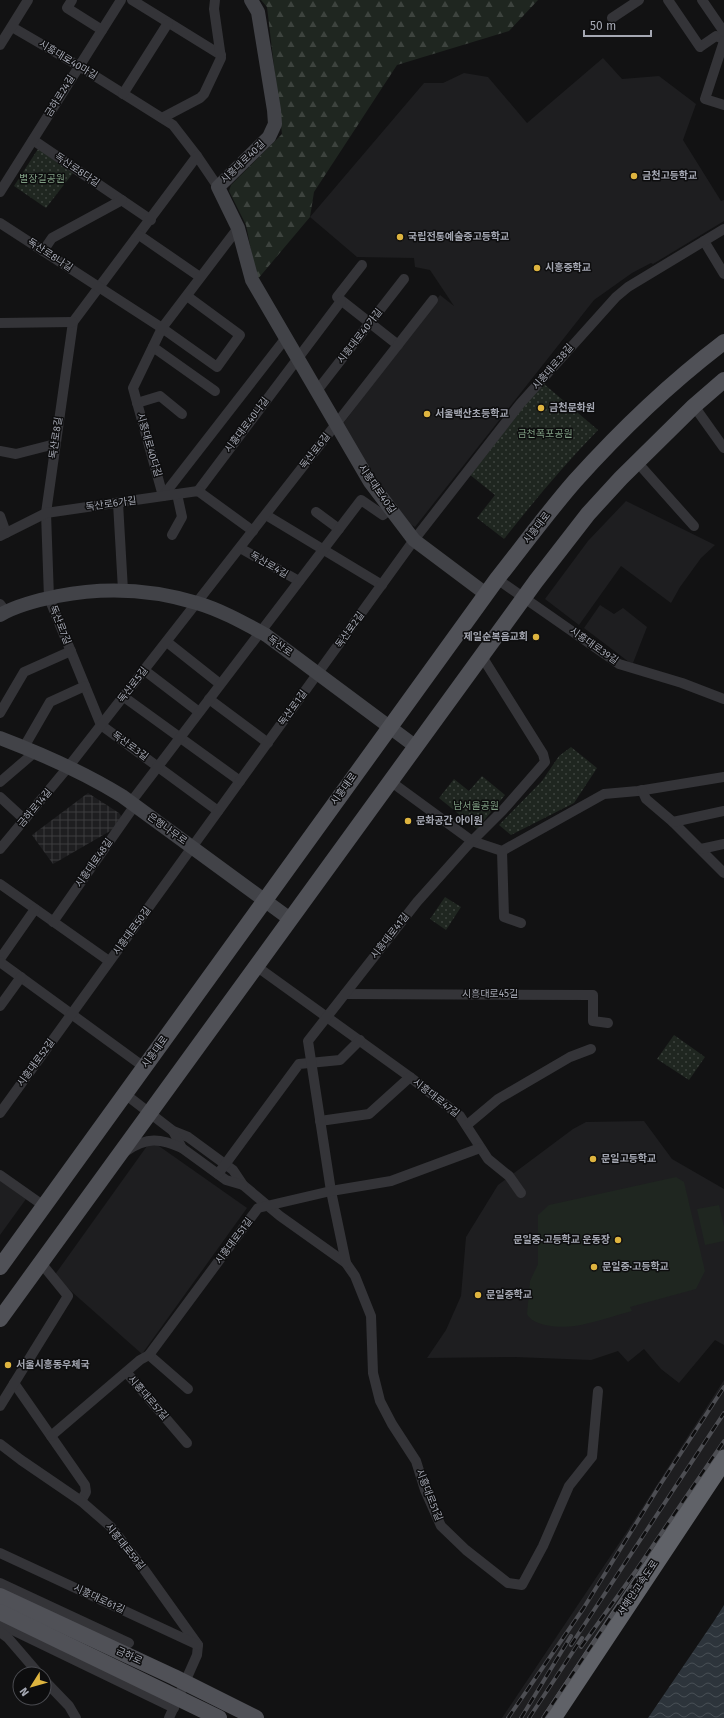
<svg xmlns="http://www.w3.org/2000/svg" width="724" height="1718" font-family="'Fira Sans','Noto Sans KR',sans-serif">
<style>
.built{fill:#1e1e20}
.industrial{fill:url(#industrial-grid)}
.forest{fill:url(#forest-firs)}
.park{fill:url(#park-dots)}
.pitch{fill:#1f2620}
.water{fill:url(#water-waves)}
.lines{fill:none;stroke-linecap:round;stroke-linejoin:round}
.street{stroke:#343438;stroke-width:10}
.secondary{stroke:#424348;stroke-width:14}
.primary{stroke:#505157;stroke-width:16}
.highway{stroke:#606268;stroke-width:19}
.rail-casing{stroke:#4d4e53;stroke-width:4}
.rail{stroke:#0d0d0e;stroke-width:2.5;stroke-dasharray:8;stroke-linecap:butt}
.poi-dot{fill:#deb43f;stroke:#0d0d0e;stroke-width:1.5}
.labels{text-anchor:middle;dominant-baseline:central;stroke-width:3;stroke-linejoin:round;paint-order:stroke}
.street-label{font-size:10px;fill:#a5a8b3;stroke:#0d0d0e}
.poi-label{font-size:10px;font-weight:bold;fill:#a5a8b3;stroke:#0d0d0e;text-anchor:start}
.park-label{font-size:10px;fill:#7e9c82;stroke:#0d0d0e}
</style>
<defs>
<pattern id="industrial-grid" width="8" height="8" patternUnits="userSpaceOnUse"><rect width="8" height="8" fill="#1e1e20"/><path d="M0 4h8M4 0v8" fill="none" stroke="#3c3c3e"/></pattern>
<pattern id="forest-firs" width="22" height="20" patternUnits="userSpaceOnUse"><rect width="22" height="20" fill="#1f2620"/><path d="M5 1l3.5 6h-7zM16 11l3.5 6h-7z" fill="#3d433e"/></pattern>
<pattern id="park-dots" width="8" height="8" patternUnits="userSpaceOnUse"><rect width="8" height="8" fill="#1f2620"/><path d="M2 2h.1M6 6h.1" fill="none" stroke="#3d433e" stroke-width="1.8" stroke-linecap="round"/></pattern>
<pattern id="water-waves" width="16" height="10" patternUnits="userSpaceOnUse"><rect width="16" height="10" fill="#2d343b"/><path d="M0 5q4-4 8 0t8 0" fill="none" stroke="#484f55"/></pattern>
</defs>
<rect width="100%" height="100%" fill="#121213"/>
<g class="built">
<path d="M603 58 622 79 659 76 696 104 683 140 721 201 724 200V221L653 264 651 263 632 273 594 300 415 527 410 524 375 478 342 425 440 295 454 306 430 270 415 267 414 258 357 257 310 217 424 83H443L464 73 488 77 527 123Z"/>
<path d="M626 501 715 545 701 558 680 587 671 603 621 566 579 625 545 599 588 541Z"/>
<path d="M600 605 614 614 623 608 647 627 633 663 629 662 584 628Z"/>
<path d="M644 1121 672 1159 724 1189V1345L715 1340 679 1383 661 1369 644 1349 628 1362 618 1351 591 1360 515 1357 427 1358 446 1330 461 1296 466 1237 498 1185 573 1129 586 1122Z"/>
<path d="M156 1144 247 1208 142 1354 54 1276 147 1146Z"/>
<path d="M0 1180 26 1199 0 1235Z"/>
<path d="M724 1380V1465L558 1718H502L624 1536Z"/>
</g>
<path class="industrial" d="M88 793 119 813 122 817 112 830 53 864 32 835Z"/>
<path class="forest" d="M261 0H538L509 31 397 65 314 192 310 217 257 280 246 225 229 191 231 185 282 134 267 7Z"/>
<g class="park">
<path d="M38 149 73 173 46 208 14 186Z"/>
<path d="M544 384 598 430C565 464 534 501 504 539L477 518 495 495 469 474 519 411Z"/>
<path d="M571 747 597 768 574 803 511 835 499 825 542 781 559 756Z"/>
<path d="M482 776 505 795 477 829 439 798 454 779 469 791Z"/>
<path d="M445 897 461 907 446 930 430 919Z"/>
<path d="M674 1035 705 1057 689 1080 657 1059Z"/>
</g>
<g class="pitch">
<path d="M676 1177 684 1182 705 1271 696 1289 630 1307 632 1311C613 1316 594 1323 575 1326 562 1328 533 1327 527 1314L530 1281 538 1264V1215L549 1205Z"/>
<path d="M719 1205 724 1227V1241L705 1245 697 1209Z"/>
</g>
<path class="water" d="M724 1605V1718H648L714 1621Z"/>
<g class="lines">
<g class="street">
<path d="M72 0 67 8 102 30"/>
<path d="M132 0 221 55"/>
<path d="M668 0 700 47 716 36 724 39"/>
<path d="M702 0 724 32"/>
<path d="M612 18 639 0"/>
<path d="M12 27 79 66 173 125 197 156 218 187"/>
<path d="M724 41 705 99 724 105"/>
<path d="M0 45 28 0"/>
<path d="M123 94 168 23"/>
<path d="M162 118 200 98 204 94 221 58 214 9 215 0"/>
<path d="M33 140 151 220"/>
<path d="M197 156 73 322 46 513 49 598 101 725 218 811"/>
<path d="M0 192 121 0"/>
<path d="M0 223 162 328 217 367 240 335 187 296"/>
<path d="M139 235 200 277"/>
<path d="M704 241 724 274"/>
<path d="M43 251 52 238 122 200"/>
<path d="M362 265 337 297 398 345"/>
<path d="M0 323 73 322"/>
<path d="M153 347 215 391"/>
<path d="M316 392 404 279"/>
<path d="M137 403 160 396 182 414"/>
<path d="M694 406 724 448"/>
<path d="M0 451 16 454 55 444"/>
<path d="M637 462 694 526"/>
<path d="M198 491 341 301"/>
<path d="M163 496 133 388 162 328 238 228"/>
<path d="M163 496 285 339"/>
<path d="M118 503 123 590"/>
<path d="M316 512 339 529"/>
<path d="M266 515 382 585"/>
<path d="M0 516 6 533"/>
<path d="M172 535 182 517 177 494"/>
<path d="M0 536 46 513 198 491 253 531"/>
<path d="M240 548 299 581"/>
<path d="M497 579 619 664 682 683 724 699"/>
<path d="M0 604 6 612"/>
<path d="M167 642 220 684"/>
<path d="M144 670 199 712"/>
<path d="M124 697 240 781"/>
<path d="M209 699 268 743"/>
<path d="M0 713 24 672 71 651"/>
<path d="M24 747 50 702 85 686"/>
<path d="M390 781 472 841 502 851 604 794 638 791 724 777"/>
<path d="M0 782 35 752"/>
<path d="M642 790 646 799 673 822 724 873"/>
<path d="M0 797 25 820"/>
<path d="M131 802 361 500 383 515 390 509"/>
<path d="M673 822 724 811"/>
<path d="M0 849 69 766 433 300"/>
<path d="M701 849 724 844"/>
<path d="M502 851 504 917 521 923"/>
<path d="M0 884 109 961"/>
<path d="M53 922 135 805"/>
<path d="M0 959 35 909"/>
<path d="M0 962 144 1067"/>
<path d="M256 966 410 1077 460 1116 488 1159 509 1176 521 1193"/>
<path d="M345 994 593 995V1021L608 1023"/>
<path d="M0 1006 21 977"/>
<path d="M125 1094 173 1131 188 1137 233 1170 243 1185 280 1216 346 1263 355 1276 371 1316 373 1373 380 1401 392 1424 416 1461 425 1490 441 1526 466 1550 508 1583 522 1585 543 1546 569 1486 592 1457 598 1391"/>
<path d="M0 1113 414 540 520 404 616 297 628 287 724 229"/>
<path d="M320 1121 369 1114 410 1077"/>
<path d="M467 1125 498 1099 570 1057 591 1049"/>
<path d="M173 1131 182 1148 226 1180 243 1185"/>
<path d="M126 1151C147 1137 160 1138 182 1148"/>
<path d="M218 1174 299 1064 340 1060 360 1040"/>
<path d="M0 1175 44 1206"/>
<path d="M346 1263 331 1191 308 1041 417 902 467 846 503 810 545 762 543 754 481 655"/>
<path d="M149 1355 188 1389"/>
<path d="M127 1373 187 1443"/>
<path d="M14 1383 85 1485 86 1492 81 1501"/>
<path d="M0 1406 68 1296 41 1263"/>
<path d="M51 1436 140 1360 149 1355 258 1208 331 1191 391 1181 480 1148"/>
<path d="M0 1444 21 1460 81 1501 111 1527 143 1568 198 1645 197 1655 169 1718"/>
<path d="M0 1553 198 1645"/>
<path d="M0 1583 129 1643"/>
<path d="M0 1624 174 1708"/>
<path d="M0 1632 8 1638 39 1674"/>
<path d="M44 1680 69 1706 76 1718"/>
</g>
<g class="secondary">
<path d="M251 0 258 12 274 110 275 124 269 137 218 187 238 228 252 280 370 482 414 540 486 594"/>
<path d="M0 615C17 605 38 600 58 596 104 587 151 589 197 603 221 610 244 623 266 635L415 746"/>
<path d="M0 738C42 754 83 772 122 796L290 919"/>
</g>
<g class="primary">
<path d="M0 1267 497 579C523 546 548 512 575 481 620 431 670 383 724 342"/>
<path d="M0 1319 536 581 588 514 621 478 694 406 724 380"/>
<path d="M0 1596 174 1677 256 1718"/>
<path d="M0 1612 219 1718"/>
</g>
<path class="highway" d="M552 1718 724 1459"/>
<g class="rail-casing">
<g id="rail">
<path d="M571 1645 724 1413"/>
<path d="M581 1647 635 1572 724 1441"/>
<path d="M508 1718 583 1609 660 1485 724 1387"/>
<path d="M521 1718 571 1636"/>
<path d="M529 1718 582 1638"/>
<path d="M543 1718 637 1578"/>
</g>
</g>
<use href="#rail" class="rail"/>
</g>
<g class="poi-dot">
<circle cx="634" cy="176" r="4"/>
<circle cx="400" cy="237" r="4"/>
<circle cx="537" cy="268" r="4"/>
<circle cx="541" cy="408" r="4"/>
<circle cx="427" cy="414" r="4"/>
<circle cx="536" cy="637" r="4"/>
<circle cx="408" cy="821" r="4"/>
<circle cx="593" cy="1159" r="4"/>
<circle cx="618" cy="1240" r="4"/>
<circle cx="594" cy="1267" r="4"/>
<circle cx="478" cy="1295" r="4"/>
<circle cx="8" cy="1365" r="4"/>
</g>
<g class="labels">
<g class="street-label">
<text transform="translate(68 60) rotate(31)">시흥대로40마길</text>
<text transform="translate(60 96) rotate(-58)">금하로24길</text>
<text transform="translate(243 162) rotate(-44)">시흥대로40길</text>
<text transform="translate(77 170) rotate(34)">독산로8다길</text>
<text transform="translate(50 255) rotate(33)">독산로8나길</text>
<text transform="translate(360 336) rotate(-52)">시흥대로40가길</text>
<text transform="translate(553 367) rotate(-49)">시흥대로38길</text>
<text transform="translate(247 425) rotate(-53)">시흥대로40나길</text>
<text transform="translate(56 438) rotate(-82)">독산로8길</text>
<text transform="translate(149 445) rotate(74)">시흥대로40다길</text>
<text transform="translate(315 451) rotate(-52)">독산로6길</text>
<text transform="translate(377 489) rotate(55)">시흥대로40길</text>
<text transform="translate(111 504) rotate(-8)">독산로6가길</text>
<text transform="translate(537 528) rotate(-52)">시흥대로</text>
<text transform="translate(269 565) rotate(30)">독산로4길</text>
<text transform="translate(60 625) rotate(68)">독산로7길</text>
<text transform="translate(350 630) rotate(-55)">독산로2길</text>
<text transform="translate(280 646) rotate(36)">독산로</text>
<text transform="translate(594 646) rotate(35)">시흥대로39길</text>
<text transform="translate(133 685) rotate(-52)">독산로5길</text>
<text transform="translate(293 708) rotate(-54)">독산로1길</text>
<text transform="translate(130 746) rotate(36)">독산로3길</text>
<text transform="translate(344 789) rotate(-54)">시흥대로</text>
<text transform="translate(35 808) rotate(-50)">금하로14길</text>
<text transform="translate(167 829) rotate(36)">은행나무로</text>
<text transform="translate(94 863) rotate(-55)">시흥대로48길</text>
<text transform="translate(132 931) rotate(-54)">시흥대로50길</text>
<text transform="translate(390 936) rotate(-52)">시흥대로41길</text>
<text x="490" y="994">시흥대로45길</text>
<text transform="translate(155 1052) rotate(-54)">시흥대로</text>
<text transform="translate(36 1063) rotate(-54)">시흥대로52길</text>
<text transform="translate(436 1098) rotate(38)">시흥대로47길</text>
<text transform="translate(234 1241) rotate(-53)">시흥대로51길</text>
<text transform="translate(148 1398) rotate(49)">시흥대로57길</text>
<text transform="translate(429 1495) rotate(68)">시흥대로51길</text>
<text transform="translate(125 1547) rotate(51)">시흥대로59길</text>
<text transform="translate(638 1588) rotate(-56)">서해안고속도로</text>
<text transform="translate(99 1599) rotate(25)">시흥대로61길</text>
<text transform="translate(129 1656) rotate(25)">금하로</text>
</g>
<g class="poi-label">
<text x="642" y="176">금천고등학교</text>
<text x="408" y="237">국립전통예술중고등학교</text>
<text x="545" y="268">시흥중학교</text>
<text x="549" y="408">금천문화원</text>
<text x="435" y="414">서울백산초등학교</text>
<text x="528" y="637" text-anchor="end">제일순복음교회</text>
<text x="416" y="821">문화공간 아이원</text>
<text x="601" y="1159">문일고등학교</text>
<text x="610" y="1240" text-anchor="end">문일중·고등학교 운동장</text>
<text x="602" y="1267">문일중·고등학교</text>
<text x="486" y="1295">문일중학교</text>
<text x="16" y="1365">서울시흥동우체국</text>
</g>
<g class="park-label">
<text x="42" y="179">별장길공원</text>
<text x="545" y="434">금천폭포공원</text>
<text x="476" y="806">남서울공원</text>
</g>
</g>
<g transform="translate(32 1686) rotate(233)"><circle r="19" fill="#0d0d0e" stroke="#4a4b50"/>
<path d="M0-3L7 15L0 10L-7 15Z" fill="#deb43f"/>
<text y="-6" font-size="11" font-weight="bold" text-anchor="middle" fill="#a5a8b3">N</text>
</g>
<path d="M584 30v6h67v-6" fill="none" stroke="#a5a8b3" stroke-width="2"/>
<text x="590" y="30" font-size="12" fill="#a5a8b3" stroke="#0d0d0e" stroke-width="3" paint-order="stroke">50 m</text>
</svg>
